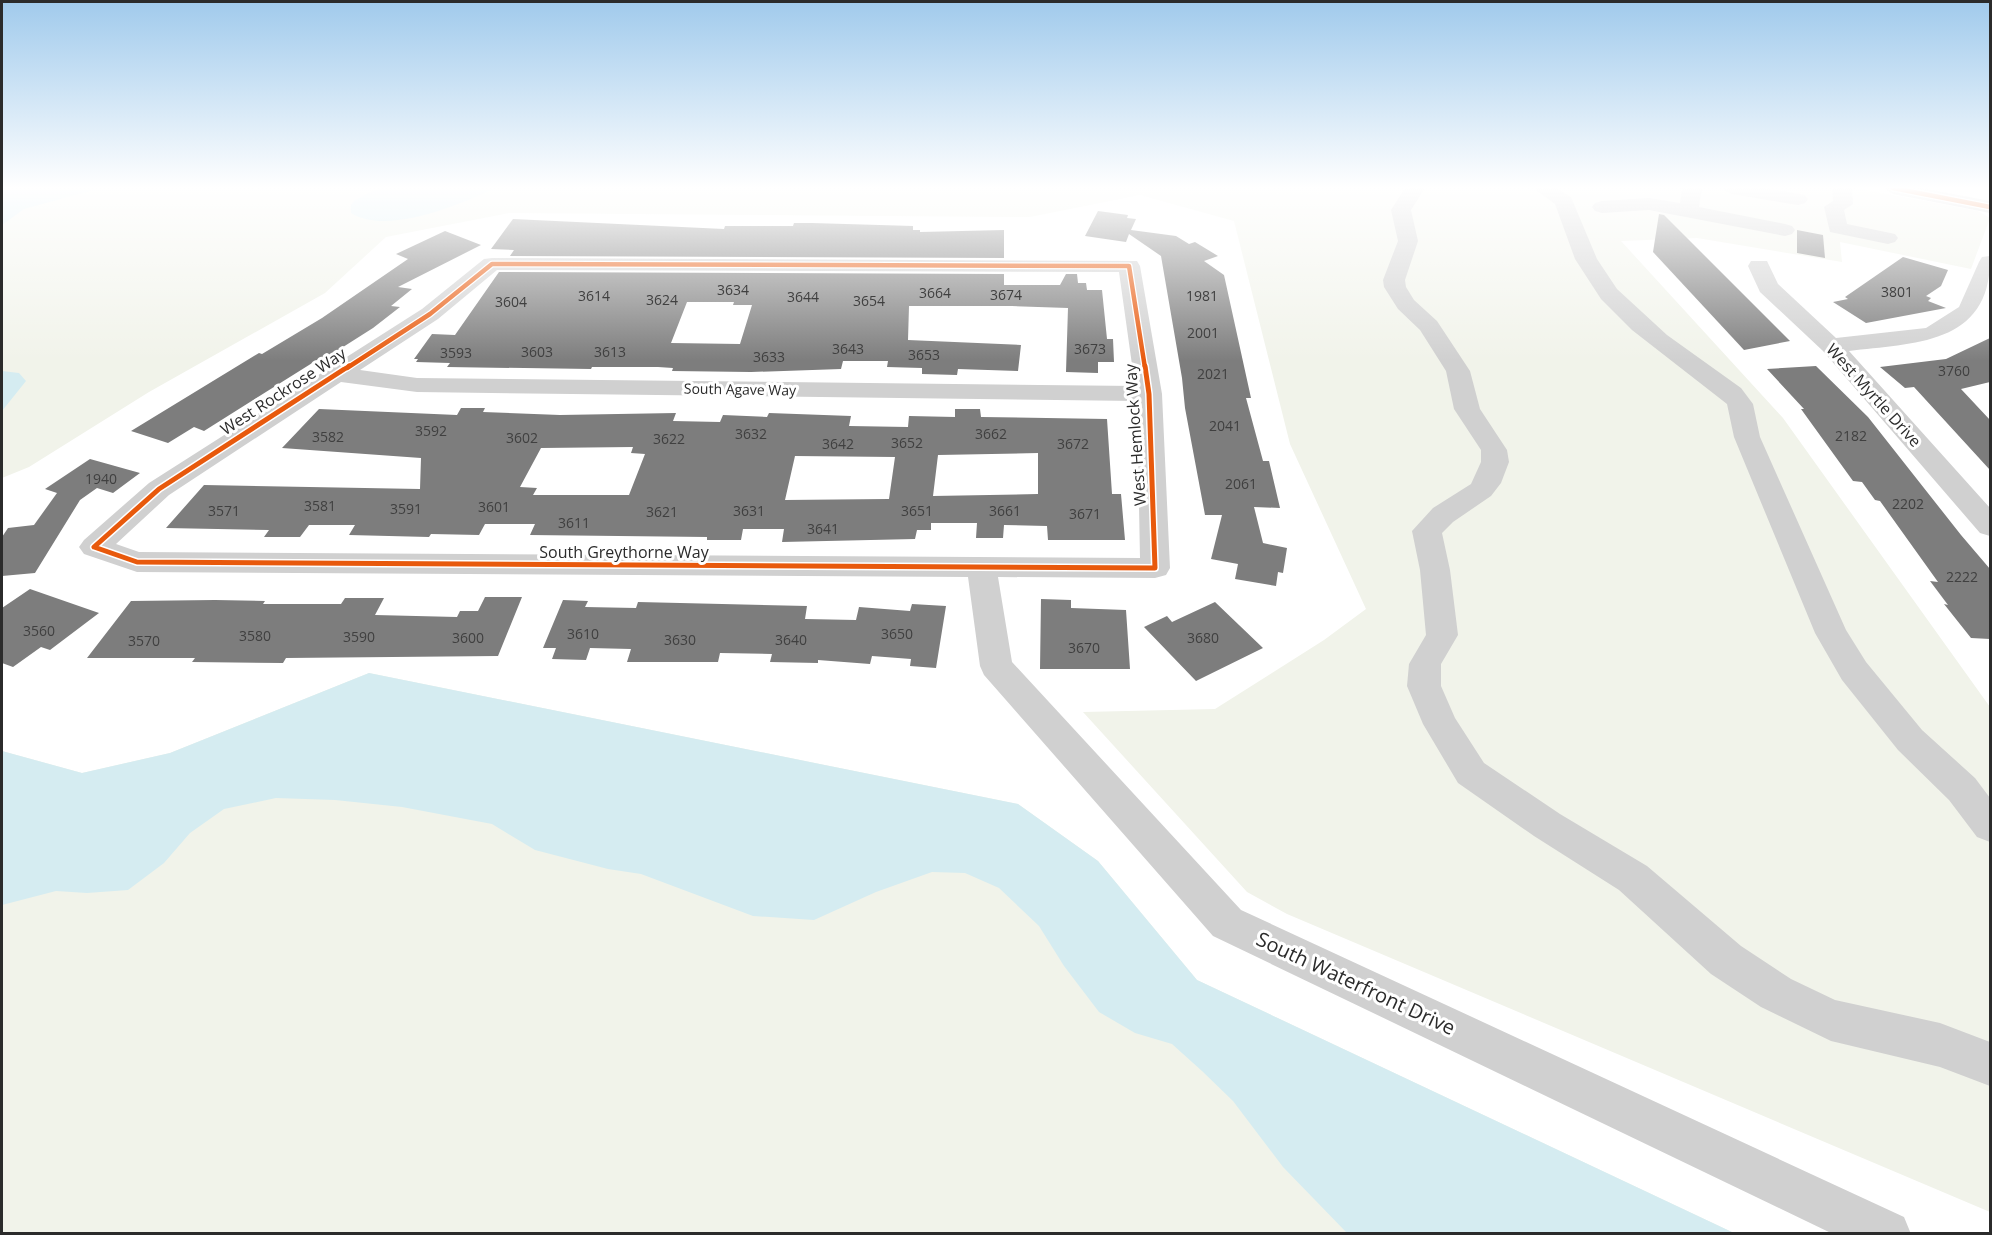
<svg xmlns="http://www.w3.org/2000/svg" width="1992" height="1235" font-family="'Open Sans',sans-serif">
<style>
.green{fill:#f1f3ea}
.water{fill:#d5ecf1}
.building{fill:#7d7d7d;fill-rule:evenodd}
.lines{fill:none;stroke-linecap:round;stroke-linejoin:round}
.minor{fill:#d0d0d0;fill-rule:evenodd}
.cycleway-far1-casing{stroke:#fff;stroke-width:7}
.cycleway-casing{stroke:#fff;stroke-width:8}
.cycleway-far1{stroke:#e8590c;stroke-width:4.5}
.cycleway{stroke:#e8590c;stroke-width:5}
.labels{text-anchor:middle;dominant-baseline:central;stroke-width:6;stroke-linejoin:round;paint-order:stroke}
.number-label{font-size:14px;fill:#404040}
.far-street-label{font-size:14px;fill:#2b2b2b;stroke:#fff}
.street-label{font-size:16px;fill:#2b2b2b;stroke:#fff}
.near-street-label{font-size:20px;fill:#2b2b2b;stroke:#fff}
</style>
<rect width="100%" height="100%" fill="#fff"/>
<g class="green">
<path d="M2 188H1855L1978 211 1990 218 1971 269 1840 242 1842 262 1697 238 1621 241 1783 418 1990 707V1212L1287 914 1247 892 1083 712 1215 709 1324 640 1366 609 1290 444 1234 221 1140 195 1030 217 509 213 386 237 325 293 149 392 29 467 2 478Z"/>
<path d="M369 673 1018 804 1098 861 1197 980 1734 1233H2V751L82 773 170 753Z"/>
</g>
<g class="water">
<path d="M2 188H101L24 209 2 225Z"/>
<path d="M379 188H496C460 204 388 236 351 213V205L355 200Z"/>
<path d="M2 371 19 373 26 381 2 411Z"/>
<path d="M369 673 1018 804 1098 861 1197 980 1734 1233H1347L1283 1167 1233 1101 1202 1071 1172 1044 1135 1033 1099 1012 1064 966 1039 926 999 888 965 873 932 872 876 892 814 920 753 916 641 874 608 869 535 850 492 824 402 807 335 800 276 798 224 809 190 833 164 863 128 890 87 893 56 891 2 905V751L82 773 170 753Z"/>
</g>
<g class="building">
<path d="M1098 211 1128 215 1127 218 1136 219 1131 230 1176 236 1189 244 1195 242 1218 256 1204 261 1224 275 1251 398H1246L1263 461H1269L1280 508 1254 507 1263 543 1287 548 1283 573 1278 572 1276 586 1235 579 1238 564 1211 559 1222 515H1205L1185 408 1182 378 1161 256 1129 234 1126 242 1085 236Z"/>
<path d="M1659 214 1664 215 1790 341 1744 350 1653 252Z"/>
<path d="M513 219 724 229 725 226H793L794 223H812L913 226V230H920V232L1004 230V258L510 256 514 250 491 249Z"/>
<path d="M1797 230 1823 235 1825 258 1797 253Z"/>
<path d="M445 231 481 245 398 287 412 289 391 306 400 307 373 328 321 361 317 360 204 431 194 427 168 443 131 431 259 353 262 354 322 318 408 259 396 254Z"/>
<path d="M1903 257 1948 270 1941 286 1926 296 1931 298 1928 301 1946 308 1866 323 1833 302 1848 299 1845 297Z"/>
<path d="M499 272 1004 274V285H1060L1066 274H1077L1078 283H1086L1087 290H1102L1107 339H1113L1114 362H1098V373L1066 372 1068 308 1012 306H909L908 340 1021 345 1018 371 958 369 957 375 922 374V368L887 367 888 361H843L841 369 751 372 672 371 673 368 658 367H592L591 369 447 367 450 363 416 362 418 359H414L432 334 455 335ZM687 302H734L733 305H752L740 344 671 343Z"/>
<path d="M1990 338V382L1961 389 1990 420V470L1914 387 1905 388 1880 367 1946 359Z"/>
<path d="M1816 366 1868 417 1961 535 1990 569V639L1971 638 1944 604 1948 605 1930 581 1938 582 1880 501 1875 500 1862 482 1853 481 1801 409H1804L1767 369Z"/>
<path d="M461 408H485L483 412 560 415 676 413 673 421 720 422 723 415 767 417 769 413 851 416 849 426 908 427 909 416 955 417V409H980L981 417 1107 419 1112 494H1121L1125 540H1048L1047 526 1004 525 1003 538H976L977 523H931V530H917L915 539 782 542 784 529H743L741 540H707V537L530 535 535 524H485L479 535 431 534 429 537 349 535 355 525H309L300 537H264L269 530 166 528 204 485 420 489 421 458 282 448 319 409 457 415ZM633 447 631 453 645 454 629 495H533L537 488 520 487 541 448ZM1038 453V494L933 496 938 455ZM795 456 895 457 889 499 785 500Z"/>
<path d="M90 459 140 473 113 493 97 488 80 500 35 573 2 576V537L8 528 34 525 57 493 45 489Z"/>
<path d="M30 589 99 613 50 650 41 647 13 667 2 663V608Z"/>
<path d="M485 597H522L498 656 286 658 283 663 192 662 195 658H87L131 601 215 600 265 601 263 604H341L345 598H384L375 615 457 617 460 611H478Z"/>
<path d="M1041 599 1071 600V608L1126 610 1130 669H1040Z"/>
<path d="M563 600 588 601 585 607 636 608 638 602 807 606 805 619 856 620 859 607 910 611 912 604 946 606 936 668 910 666 911 659 872 656 870 664 818 660V663L770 662 772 654 720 653 718 662H627L631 649 590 648 586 660 552 659 556 648H543Z"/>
<path d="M1215 602 1263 648 1196 681 1144 627 1167 616 1172 622Z"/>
</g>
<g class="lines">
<g class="minor">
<path d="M1405 188H1425L1411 210 1418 241 1405 280 1406 287 1414 300 1437 321 1470 371 1480 409 1507 450 1509 462 1501 483 1491 496 1453 522 1442 533 1450 570 1458 635 1441 664V686L1455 718 1484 763 1560 814 1647 866 1741 946 1791 979 1835 1000 1940 1023 1990 1042V1086L1940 1067 1831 1041 1761 1007 1711 974 1619 890 1534 836 1458 783 1423 724 1407 686 1409 664 1426 635 1420 570 1412 531 1433 508 1471 484 1481 462V450L1454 409 1446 371 1420 330 1398 309 1384 287 1383 280 1398 241 1391 210Z"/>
<path d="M1533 188H1556L1571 197 1597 259 1617 289 1667 335 1741 388 1753 404 1760 437 1846 630 1866 662 1922 730 1975 778 1990 798V842L1977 837 1949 800 1898 750 1842 680 1815 633 1734 437 1727 404 1632 330 1601 299 1575 259 1555 204Z"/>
<path d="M1682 188H1702L1699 207 1785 224 1792 226 1795 230 1792 234 1785 236 1649 210 1602 213 1595 211 1592 207 1595 203 1602 201 1649 198 1680 203Z"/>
<path d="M1721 188H1765L1805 195 1808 199 1805 203 1798 205 1731 194Z"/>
<path d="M1832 188H1852L1853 204 1844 210 1847 224 1895 234 1898 238 1895 242 1888 244 1830 232 1824 207 1833 201Z"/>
<path d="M1883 188H1922L1990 201V213L1893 194Z"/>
<path d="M1990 256C1992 346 1913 343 1849 351L1990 508V536L1980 533 1823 351 1760 292 1748 266 1751 261H1767L1778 284 1836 338 1926 328 1959 307 1979 262 1982 257Z"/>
<path d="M492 258 1137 261 1140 266 1162 394 1170 568 1166 575 1155 578 998 577 1012 662 1241 910 1904 1217 1911 1234H1833L1213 936 984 675 980 666 968 577 137 572 84 554 79 547 84 540 149 483 422 309 484 259ZM497 270 1119 272 1135 386 417 378 360 370 438 319ZM341 382 417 392 1137 401 1140 558 139 552 116 544 169 495Z"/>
</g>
<g class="cycleway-far1-casing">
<g id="cycleway-far1">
<path d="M1893 188 1990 207"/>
<path d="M347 368 430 314 492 264 1129 266 1145 368"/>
</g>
</g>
<g class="cycleway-casing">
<path id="cycleway" d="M349 366 159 489 94 547 137 562 1155 568 1149 394 1145 366"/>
</g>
<use href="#cycleway-far1" class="cycleway-far1"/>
<use href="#cycleway" class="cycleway"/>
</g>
<linearGradient id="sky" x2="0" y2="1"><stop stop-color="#a0caec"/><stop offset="0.52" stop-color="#fff"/><stop offset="1" stop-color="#fff" stop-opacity="0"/></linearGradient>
<rect width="1992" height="361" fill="url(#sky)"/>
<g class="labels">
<g class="number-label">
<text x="733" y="289">3634</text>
<text x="1897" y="291">3801</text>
<text x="935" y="292">3664</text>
<text x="1006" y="294">3674</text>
<text x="594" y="295">3614</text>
<text x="1202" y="295">1981</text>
<text x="803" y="296">3644</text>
<text x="662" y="299">3624</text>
<text x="869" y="300">3654</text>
<text x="511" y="301">3604</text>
<text x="1203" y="332">2001</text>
<text x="848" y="348">3643</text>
<text x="1090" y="348">3673</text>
<text x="537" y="351">3603</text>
<text x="610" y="351">3613</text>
<text x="456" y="352">3593</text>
<text x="924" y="354">3653</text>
<text x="769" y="356">3633</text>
<text x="1954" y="370">3760</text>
<text x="1213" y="373">2021</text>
<text x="1225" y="425">2041</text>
<text x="431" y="430">3592</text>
<text x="751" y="433">3632</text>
<text x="991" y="433">3662</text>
<text x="1851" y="435">2182</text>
<text x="328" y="436">3582</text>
<text x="522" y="437">3602</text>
<text x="669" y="438">3622</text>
<text x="907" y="442">3652</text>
<text x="838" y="443">3642</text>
<text x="1073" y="443">3672</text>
<text x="101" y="478">1940</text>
<text x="1241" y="483">2061</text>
<text x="1908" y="503">2202</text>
<text x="320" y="505">3581</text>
<text x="494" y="506">3601</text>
<text x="406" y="508">3591</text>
<text x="224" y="510">3571</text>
<text x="749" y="510">3631</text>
<text x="917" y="510">3651</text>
<text x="1005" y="510">3661</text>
<text x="662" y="511">3621</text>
<text x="1085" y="513">3671</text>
<text x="574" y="522">3611</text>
<text x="823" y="528">3641</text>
<text x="1962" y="576">2222</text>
<text x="39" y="630">3560</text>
<text x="583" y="633">3610</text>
<text x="897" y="633">3650</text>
<text x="255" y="635">3580</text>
<text x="359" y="636">3590</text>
<text x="468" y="637">3600</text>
<text x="1203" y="637">3680</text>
<text x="680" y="639">3630</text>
<text x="791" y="639">3640</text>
<text x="144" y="640">3570</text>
<text x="1084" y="647">3670</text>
</g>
<g class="far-street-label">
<text transform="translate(740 389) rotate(1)">South Agave Way</text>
</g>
<g class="street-label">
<text transform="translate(283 391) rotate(-33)">West Rockrose Way</text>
<text transform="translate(1874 395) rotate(48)">West Myrtle Drive</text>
<text transform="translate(1135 435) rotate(-94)">West Hemlock Way</text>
<text x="624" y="552">South Greythorne Way</text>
</g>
<g class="near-street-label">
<text transform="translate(1356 983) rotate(25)">South Waterfront Drive</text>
</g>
</g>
<rect width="1992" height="1235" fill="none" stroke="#2b2b2b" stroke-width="6"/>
</svg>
